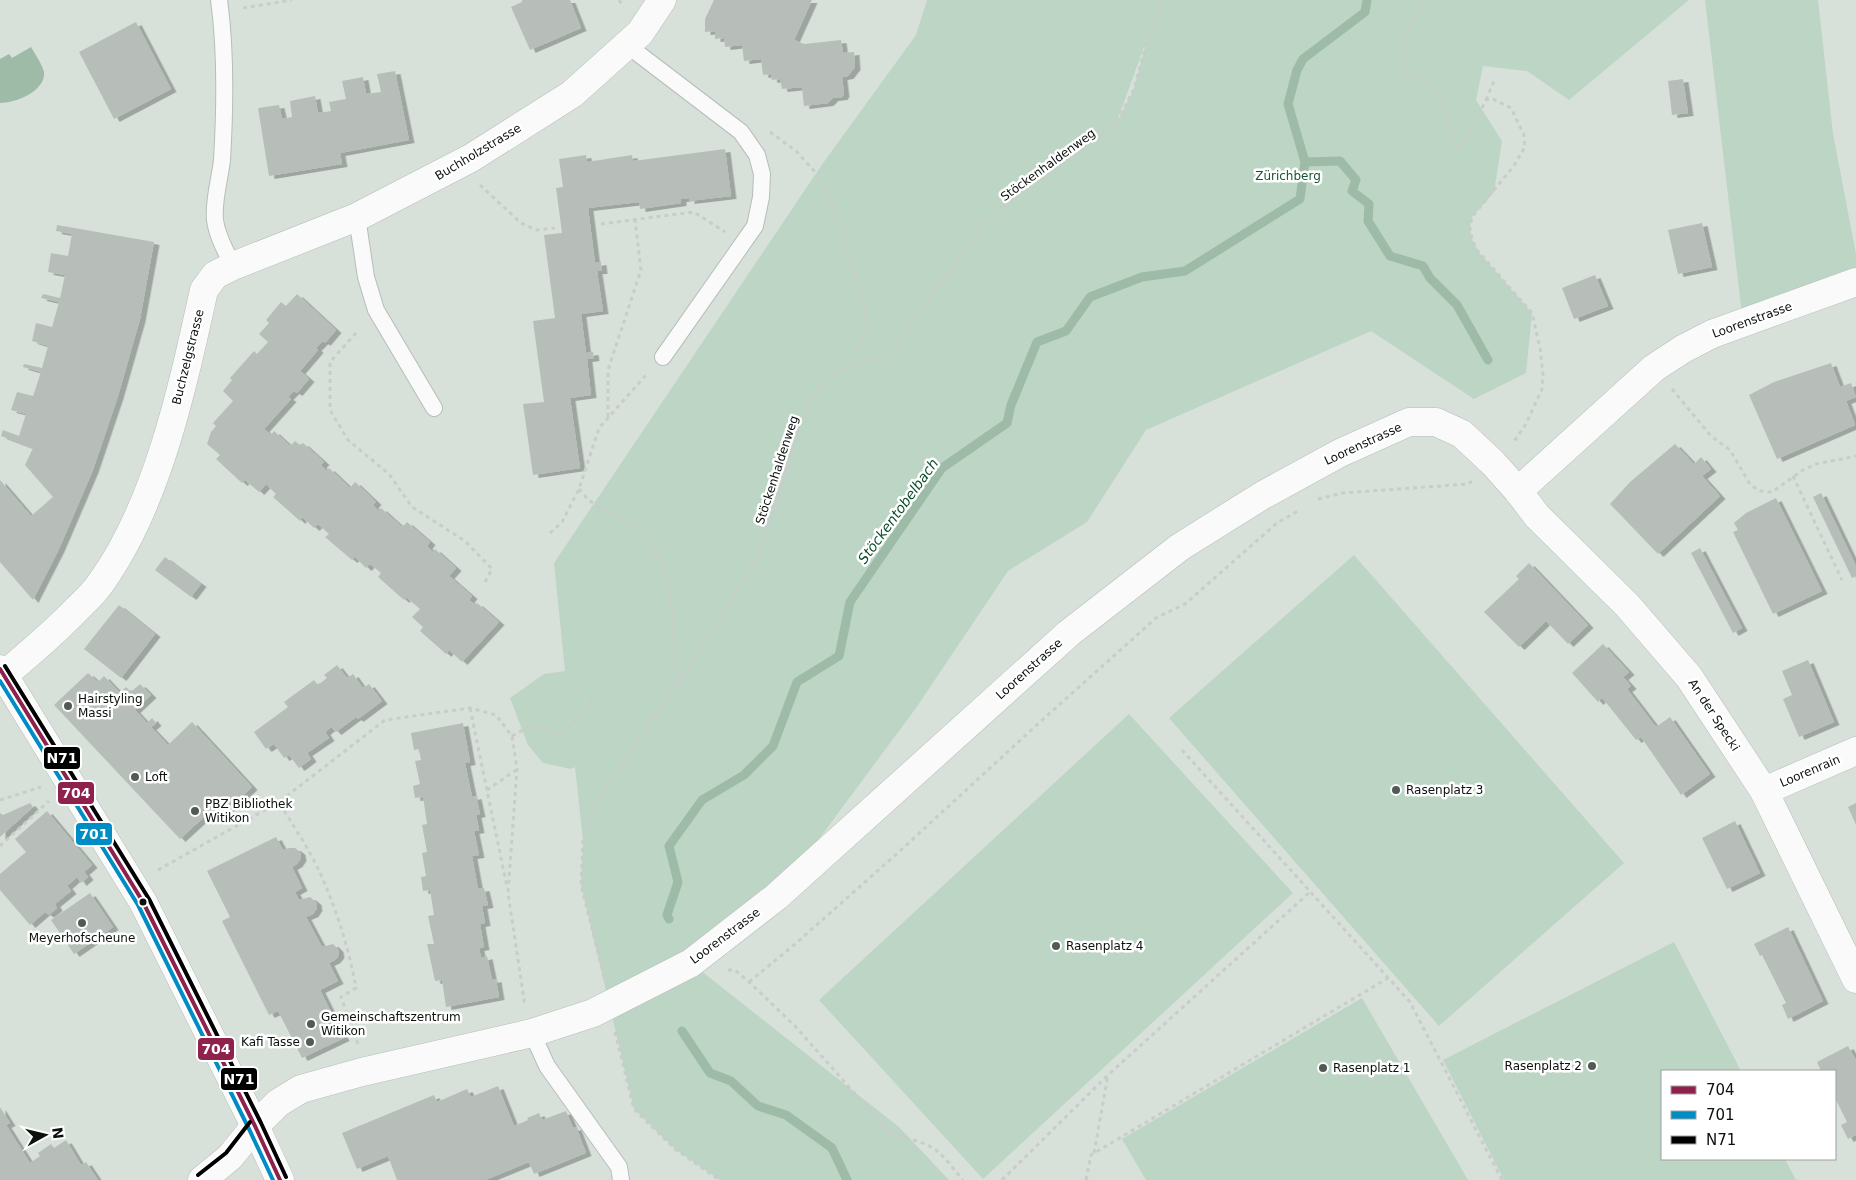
<svg xmlns="http://www.w3.org/2000/svg" width="1856" height="1180" font-family="'DejaVu Sans',sans-serif">
<style>
.green{fill:#bdd5c4;fill-rule:evenodd}
.water{fill:#9ebba8}
.lines{fill:none;stroke-linecap:round;stroke-linejoin:round}
.stream{stroke:#9ebba8;stroke-width:9}
.building{fill:#b7beb9;filter:url(#shadow)}
.lane-casing{stroke:#b6beb9;stroke-width:18}
.street-casing{stroke:#b6beb9;stroke-width:29}
.secondary-casing{stroke:#b6beb9;stroke-width:29}
.path{stroke:#c9ccca;stroke-width:3;stroke-dasharray:4 4;stroke-linecap:butt}
.lane{stroke:#f9faf9;stroke-width:16}
.street{stroke:#f9faf9;stroke-width:28}
.secondary{stroke:#f9faf9;stroke-width:28}
.bus-1-casing{stroke:#fff;stroke-width:8}
.bus-2-casing{stroke:#fff;stroke-width:8}
.bus-3-casing{stroke:#fff;stroke-width:8}
.bus-1{stroke:#8e224d;stroke-width:4}
.bus-2{stroke:#008dc5;stroke-width:4}
.bus-3{stroke:#000;stroke-width:4}
.poi-dot{fill:#525a55;stroke:#fff;stroke-width:2}
.bus-dot{fill:#0b110d;stroke:#fff;stroke-width:2}
.labels{text-anchor:middle;dominant-baseline:central;stroke-width:5;stroke-linejoin:round;paint-order:stroke}
.street-label{font-size:12px;fill:#0b110d;stroke:#fff}
.park-label{font-size:12px;fill:#165533;stroke:#fff}
.poi-label{font-size:12px;fill:#0b110d;stroke:#fff;text-anchor:start}
.water-label{font-size:14px;font-style:italic;fill:#0c4f2d;stroke:#fff}
.line-badge{stroke:#fff;stroke-width:2}
.badge-label{font-size:14px;text-anchor:middle;font-weight:bold;fill:#fff}
</style>
<defs>
<filter id="shadow"><feDropShadow dx="5.5" dy="3" stdDeviation="0" flood-color="#0004"/></filter>
</defs>
<rect width="100%" height="100%" fill="#d7e1da"/>
<g class="green">
<path d="M927 0H1689L1569 100 1527 71 1483 66 1476 100 1502 141 1494 192 1472 217 1470 228 1472 239 1477 250 1532 313 1526 373 1474 399 1371 331 1146 430 1087 522 1008 571 916 708 776 897 691 963 899 1127 949 1180H720L676 1150 634 1109 581 885 583 841 575 767 571 769 543 763 528 745 510 698 544 674 565 671 554 563 821 166 916 35ZM1145 47 1134 89 1116 124 1144 47Z"/>
<path d="M1705 0H1818L1833 134 1856 254V282L1743 323Z"/>
<path d="M1354 555 1624 863 1439 1026 1169 718Z"/>
<path d="M1129 714 1293 893 983 1179 819 1000Z"/>
<path d="M1674 942 1741 1071H1662V1159H1785L1796 1180H1504L1443 1060Z"/>
<path d="M1362 998 1468 1180H1146L1122 1139Z"/>
</g>
<path class="water" d="M31 47C35 54 42 64 44 72 46 91 16 103 0 103V59L9 54 12 58Z"/>
<g class="lines">
<g class="stream">
<path d="M1305 162 1340 161 1356 180 1352 191 1369 204 1368 221 1390 256 1423 266 1430 278 1457 305 1488 360"/>
<path d="M669 919 667 915 678 882 669 846 702 800 744 775 773 746 797 682 839 656 850 602 942 468 1007 423 1011 405 1037 342 1066 331 1090 297 1142 277 1185 271 1300 199 1305 162 1288 104 1297 70 1303 59 1365 12 1367 0"/>
<path d="M682 1031 710 1073 731 1081 758 1106 786 1115 832 1148 847 1180"/>
</g>
</g>
<g class="building">
<path d="M522 0H570L581 28 530 50 511 7 522 2Z"/>
<path d="M714 0H812L794 40 804 44 841 40 843 53 854 52 855 67 848 76 842 77 844 94 842 97 833 98 828 103 804 106 802 87 782 89 780 79 772 80 771 74 763 75 761 59 744 61 742 45 725 47 724 38 715 39V31L705 32V19Z"/>
<path d="M136 22 171 89 114 119 79 52Z"/>
<path d="M395 71 409 140 340 153 342 164 269 176 258 108 279 105 282 119 292 117 290 101 315 96 318 113 331 111 329 102 346 99 342 81 363 77 366 94 381 92 377 74Z"/>
<path d="M1683 79 1688 113 1672 115 1668 81Z"/>
<path d="M725 149 731 196 689 201V198L681 199V203L640 209 639 202 588 208 595 263 601 262 602 271H597L603 311 581 314 586 353 593 352 594 358 587 359 591 395 570 398 580 468 533 475 523 404 544 402 533 321 555 318 544 235 562 233 556 188 563 187 559 159 586 155 587 162 632 155 633 161Z"/>
<path d="M1702 223 1712 267 1678 274 1668 230Z"/>
<path d="M57 225 154 242 140 319 118 396 93 470 59 549 33 600 0 562V480L31 516 53 497 25 465 33 448 1 436 3 430 19 436 26 414 11 410 17 392 33 396 41 372 23 367 24 364 42 368 48 346 32 341 36 323 52 327 59 302 41 298 43 294 60 298 65 275 48 272 51 253 68 256 72 234 56 231Z"/>
<path d="M1595 275 1608 306 1574 319 1562 288Z"/>
<path d="M297 294 336 330 325 343 323 341 316 348 318 350 300 371 309 379 297 393 294 391 288 397 291 399 264 429 271 435 274 431 290 446 295 441 300 445 303 443 324 462 321 465 327 471 329 468 350 488 355 482 376 502 373 505 379 511 381 508 402 527 407 522 430 542 427 546 433 552 435 549 456 568 449 576 472 596 469 600 475 605 477 603 499 622 462 662 449 650 446 654 420 631 423 627 412 617 420 609 406 597 404 600 378 577 381 573 370 564 366 568 355 557 352 560 325 537 329 534 318 524 314 528 302 517 300 521 273 497 276 494 266 484 259 492 245 480 242 483 216 459 220 455 207 444 211 432 216 426 213 423 233 401 223 391 232 380 230 378 254 351 257 354 268 342 259 334 269 323 266 320 281 302 286 306Z"/>
<path d="M1831 363 1840 387 1851 383 1856 397 1846 401 1855 425 1777 459 1749 395 1774 382Z"/>
<path d="M1675 444 1694 464 1701 457 1711 469 1702 476 1720 496 1658 554 1610 504 1630 482Z"/>
<path d="M1821 493 1856 566V576L1852 578 1813 497Z"/>
<path d="M1776 498 1822 591 1773 614 1733 532 1738 530 1734 523 1746 513Z"/>
<path d="M1700 548 1742 628 1733 633 1691 553Z"/>
<path d="M165 557 201 584 191 597 155 570Z"/>
<path d="M1529 563 1588 625 1568 644 1546 621 1519 647 1484 612 1519 579 1516 576Z"/>
<path d="M119 605 155 634 121 678 84 649Z"/>
<path d="M1603 644 1629 672 1623 677 1631 686 1627 689 1656 727 1670 717 1710 774 1681 795 1641 737 1636 740 1608 705 1602 698 1598 702 1572 673Z"/>
<path d="M1808 660 1834 722 1799 737 1783 699 1792 695 1782 671Z"/>
<path d="M337 665 347 678 353 674 363 688 369 684 382 701 358 719 356 717 336 732 331 727 325 732 329 738 307 753 311 759 299 768 289 755 284 758 274 744 266 749 254 732 288 707 284 702 314 680 318 685 327 678 324 675Z"/>
<path d="M88 673 98 682 104 676 120 693 126 687 131 692 140 684 151 695 135 710 147 723 152 718 156 723 151 727 168 745 192 722 252 787 230 808 222 810 217 805 180 839 54 705Z"/>
<path d="M463 723 470 762 465 763 472 797 476 796 480 814 476 815 479 830 474 831 479 855 472 856 478 889 484 888 488 905 482 906 485 923 480 924 484 947 479 948 481 958 487 956 492 980 496 979 499 997 446 1007 442 980 435 981 427 944H434L428 916 434 915 430 890 423 891 421 877 426 876 422 853 427 852 422 825 427 824 423 797 415 798 413 786 420 784 415 761 421 760 419 749 414 750 411 733Z"/>
<path d="M30 803 33 807 0 837V813L3 815Z"/>
<path d="M1856 803V825L1848 807Z"/>
<path d="M47 811 92 865 84 872 88 877 81 883 77 877 67 886 71 891 55 904 57 908 49 915 45 912 30 925 0 890V874L26 852 15 839Z"/>
<path d="M1735 821 1760 873 1727 889 1702 838Z"/>
<path d="M276 837 283 850 289 848H295L300 852 301 858 297 864 292 867 302 888 295 892 299 900 310 897 316 902 317 908 313 914 306 917 322 947 333 944 338 949 339 955 335 960 329 963 338 981 320 990 344 1038 302 1058 278 1011 269 1015 222 921 230 917 207 871Z"/>
<path d="M90 893 113 927 74 954 51 920Z"/>
<path d="M1788 927 1823 1001 1788 1019 1782 1005 1786 1003 1762 955 1760 956 1754 944Z"/>
<path d="M1848 1046 1856 1060V1135L1848 1139 1841 1125 1847 1122 1835 1098V1071H1821L1817 1062Z"/>
<path d="M498 1086 514 1126 528 1120 527 1118 539 1113 542 1120 566 1111 573 1128 576 1127 586 1153 534 1174 529 1162 485 1180H397L388 1156 357 1169 342 1133 434 1095 437 1102 467 1089 471 1097Z"/>
<path d="M0 1107 10 1123 6 1125 30 1163 40 1156 38 1153 51 1144 54 1148 66 1140 81 1165 86 1162 98 1180H0Z"/>
</g>
<g class="lines">
<g class="lane-casing">
<g id="lane">
<path d="M219 0C226 50 225 109 222 160 220 179 213 200 215 220 217 236 226 252 233 266"/>
<path d="M627 45 741 132 757 155 762 174 761 197 755 226 663 357"/>
<path d="M357 217 366 277 376 310 434 408"/>
<path d="M532 1033 547 1066 619 1167 621 1180"/>
</g>
</g>
<g class="street-casing">
<g id="street">
<path d="M1518 491 1654 368 1683 349 1712 334 1856 282"/>
<path d="M4 675C29 654 54 633 77 609 85 601 94 593 100 584 158 504 183 385 204 290L215 275 233 266 357 217 471 158 572 94 640 33 662 0"/>
<path d="M1764 791 1856 751"/>
<path d="M255 1126 278 1103 301 1089 362 1072 532 1033 593 1013 691 963 776 897 1069 633 1180 547 1263 495 1340 453 1409 422H1436L1462 434 1493 463 1518 491 1537 516 1627 605 1689 677 1764 791 1856 979"/>
</g>
</g>
<g class="secondary-casing">
<g id="secondary">
<path d="M0 669 143 902 255 1126 280 1180"/>
<path d="M202 1180 230 1157 255 1126"/>
</g>
</g>
<g class="path">
<path d="M619 0 624 7"/>
<path d="M1420 0C1412 22 1401 46 1404 70L1434 89 1457 146 1466 140 1486 100 1493 99 1511 108 1524 135 1525 147 1513 167 1472 217 1470 228 1472 239 1477 250 1532 313 1540 348 1543 375 1542 389 1526 424 1513 443"/>
<path d="M243 8 292 0"/>
<path d="M1486 100 1494 81"/>
<path d="M770 132 796 151 816 173 833 204 864 300V331L852 365"/>
<path d="M480 185 521 223 536 230 555 228"/>
<path d="M601 224 694 212 725 232"/>
<path d="M356 333 330 362V410L348 440 389 474 412 507 465 541 492 569 484 584"/>
<path d="M1672 389 1711 436 1730 450 1750 484 1759 491 1772 492 1803 470 1816 464 1856 456"/>
<path d="M608 417V370L641 270 635 219"/>
<path d="M1793 476 1842 580"/>
<path d="M579 489C582 492 585 497 589 500 604 512 624 517 638 530 680 568 669 633 678 682"/>
<path d="M1318 499 1343 493 1468 484 1472 481"/>
<path d="M550 533 562 522 579 489 599 428 647 374"/>
<path d="M470 708 507 887"/>
<path d="M512 736 530 726 563 735 593 699"/>
<path d="M1182 750 1410 1002 1502 1180"/>
<path d="M487 790 516 770"/>
<path d="M0 800 41 787"/>
<path d="M0 846 49 801"/>
<path d="M158 870 279 802"/>
<path d="M728 970H735L749 982 795 1026 888 1131C903 1139 923 1140 936 1150 946 1158 955 1171 963 1180"/>
<path d="M604 977 581 885 583 841 594 805 705 643 757 557 779 496 799 426 813 396 834 373 852 365 884 358 899 342 980 228 1027 188 1115 126 1134 89 1147 40 1163 0"/>
<path d="M749 982 794 945 901 850 1040 722 1156 618 1185 604 1277 523 1298 511"/>
<path d="M615 1032 634 1109 676 1150 720 1180"/>
<path d="M358 1044 341 997 356 988C349 949 337 911 321 875 310 850 293 826 279 802L385 720 470 708 496 715 512 736 517 769 508 893 525 1006"/>
<path d="M1094 1153 1108 1075"/>
<path d="M1002 1180 1108 1075 1310 892"/>
<path d="M1086 1180 1091 1155 1388 978"/>
</g>
<use href="#lane" class="lane"/>
<use href="#street" class="street"/>
<use href="#secondary" class="secondary"/>
<g class="bus-1-casing">
<path id="bus-1" d="M0 669 143 902 255 1126 280 1180"/>
</g>
<g class="bus-2-casing">
<path id="bus-2" d="M0 681 138 905 249 1129 273 1180"/>
</g>
<g class="bus-3-casing">
<g id="bus-3">
<path d="M5 666 149 899 261 1123 286 1177"/>
<path d="M198 1175 226 1153 250 1122"/>
</g>
</g>
<use href="#bus-1" class="bus-1"/>
<use href="#bus-2" class="bus-2"/>
<use href="#bus-3" class="bus-3"/>
</g>
<g class="poi-dot">
<circle cx="68" cy="706" r="5"/>
<circle cx="135" cy="777" r="5"/>
<circle cx="1396" cy="790" r="5"/>
<circle cx="195" cy="811" r="5"/>
<circle cx="82" cy="923" r="5"/>
<circle cx="1056" cy="946" r="5"/>
<circle cx="311" cy="1024" r="5"/>
<circle cx="310" cy="1042" r="5"/>
<circle cx="1592" cy="1066" r="5"/>
<circle cx="1323" cy="1068" r="5"/>
</g>
<circle class="bus-dot" cx="143" cy="902" r="4.5"/>
<g class="labels">
<g class="street-label">
<text transform="translate(478 152) rotate(-31)">Buchholzstrasse</text>
<text transform="translate(1048 165) rotate(-36)">Stöckenhaldenweg</text>
<text transform="translate(1752 320) rotate(-20)">Loorenstrasse</text>
<text transform="translate(188 357) rotate(-76)">Buchzelgstrasse</text>
<text transform="translate(1363 444) rotate(-25)">Loorenstrasse</text>
<text transform="translate(777 470) rotate(-72)">Stöckenhaldenweg</text>
<text transform="translate(1029 669) rotate(-42)">Loorenstrasse</text>
<text transform="translate(1714 715) rotate(57)">An der Specki</text>
<text transform="translate(1810 771) rotate(-23)">Loorenrain</text>
<text transform="translate(725 936) rotate(-37)">Loorenstrasse</text>
</g>
<g class="park-label">
<text x="1288" y="176">Zürichberg</text>
</g>
<g class="poi-label">
<text x="78" y="699">Hairstyling<tspan x="78" dy="14">Massi</tspan></text>
<text x="145" y="777">Loft</text>
<text x="1406" y="790">Rasenplatz 3</text>
<text x="205" y="804">PBZ Bibliothek<tspan x="205" dy="14">Witikon</tspan></text>
<text x="82" y="938" text-anchor="middle">Meyerhofscheune</text>
<text x="1066" y="946">Rasenplatz 4</text>
<text x="321" y="1017">Gemeinschaftszentrum<tspan x="321" dy="14">Witikon</tspan></text>
<text x="300" y="1042" text-anchor="end">Kafi Tasse</text>
<text x="1582" y="1066" text-anchor="end">Rasenplatz 2</text>
<text x="1333" y="1068">Rasenplatz 1</text>
</g>
<g class="water-label">
<text transform="translate(898 511) rotate(-54)">Stöckentobelbach</text>
</g>
</g>
<g class="line-badge">
<rect x="43" y="746" width="38" height="24" rx="5" fill="#000"/>
<rect x="57" y="781" width="38" height="24" rx="5" fill="#8e224d"/>
<rect x="75" y="822" width="38" height="24" rx="5" fill="#008dc5"/>
<rect x="197" y="1037" width="38" height="24" rx="5" fill="#8e224d"/>
<rect x="220" y="1067" width="38" height="24" rx="5" fill="#000"/>
</g>
<g class="badge-label">
<text x="62" y="763">N71</text>
<text x="76" y="798">704</text>
<text x="94" y="839">701</text>
<text x="216" y="1054">704</text>
<text x="239" y="1084">N71</text>
</g>
<rect x="1661" y="1070" width="175" height="90" fill="#ffffff" stroke="#9da09e"/>
<rect x="1671" y="1086" width="25" height="8" fill="#8e224d" stroke="#9da09e"/>
<text x="1706" y="1095" font-size="15" fill="#0b110d">704</text>
<rect x="1671" y="1111" width="25" height="8" fill="#008dc5" stroke="#9da09e"/>
<text x="1706" y="1120" font-size="15" fill="#0b110d">701</text>
<rect x="1671" y="1136" width="25" height="8" fill="#000000" stroke="#9da09e"/>
<text x="1706" y="1145" font-size="15" fill="#0b110d">N71</text>
<g transform="translate(45 1135) rotate(82)" stroke="#ffffff" stroke-width="4" paint-order="stroke">
<path d="M0-4L9 19L0 12L-9 19Z" fill="#0b110d"/>
<text y="-8" font-size="14" font-weight="bold" text-anchor="middle" fill="#0b110d">N</text>
</g>
</svg>
